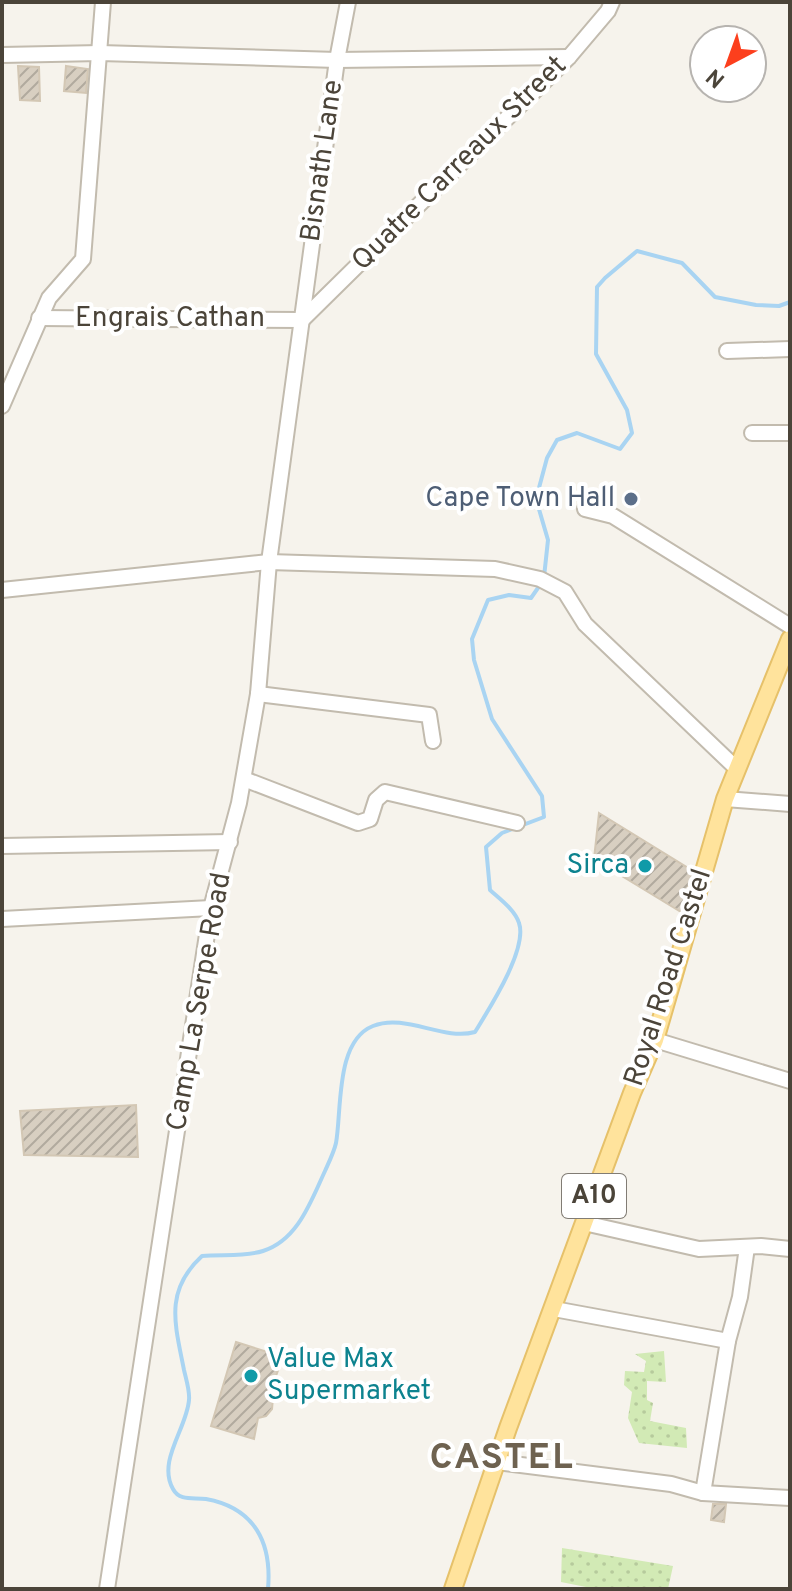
<svg xmlns="http://www.w3.org/2000/svg" width="792" height="1591" font-family="Overpass,sans-serif">
<style>
.grass{fill:url(#grass-dots)}
.lines{fill:none;stroke-linecap:round;stroke-linejoin:round}
.stream{stroke:#a9d4f2;stroke-width:4}
.building{fill:url(#building-hatch);stroke:#d3c7b4;stroke-width:2}
.minor-casing{stroke:#c2bbae;stroke-width:18}
.major-casing{stroke:#e6c16a;stroke-width:20}
.minor{stroke:#fff;stroke-width:14}
.major{stroke:#ffe39c;stroke-width:16}
.service-dot{fill:#5c6f8a;stroke:#fff;stroke-width:3}
.culture-dot{fill:#0f9aa8;stroke:#fff;stroke-width:3}
.labels{text-anchor:middle;dominant-baseline:central;stroke-width:8;stroke-linejoin:round;paint-order:stroke}
.shield{fill:#fff;stroke:#817c74;stroke-width:2}
.shield-label{font-size:26px;font-weight:bold;fill:#4b4439}
.street-label{font-size:28px;fill:#4b4439;stroke:#fff}
.service-label{font-size:28px;fill:#4e5e75;stroke:#fff;text-anchor:end}
.culture-label{font-size:28px;fill:#0d838f;stroke:#fff;text-anchor:end}
.district-label{font-size:36px;font-weight:bold;letter-spacing:2px;fill:#6e6250;stroke:#fff}
</style>
<defs>
<pattern id="grass-dots" width="8" height="8" patternUnits="userSpaceOnUse" patternTransform="scale(2)"><rect width="8" height="8" fill="#d2eab5"/><path d="M2 2h.1M6 6h.1" fill="none" stroke="#b6ca9c" stroke-width="1.8" stroke-linecap="round"/></pattern>
<pattern id="building-hatch" width="6" height="6" patternUnits="userSpaceOnUse" patternTransform="scale(2)"><rect width="6" height="6" fill="#d8cfc1"/><path d="M-1 1l2-2M0 6l6-6M5 7l2-2" fill="none" stroke="#b1aa9e"/></pattern>
</defs>
<rect width="100%" height="100%" fill="#f6f3ec"/>
<g class="grass">
<path d="M664 1351 666 1382 647 1381V1400L653 1403 650 1421 686 1428 687 1448 639 1443 628 1418 632 1392 624 1385 625 1371 644 1372 646 1361 635 1354Z"/>
<path d="M562 1548 673 1566 668 1589H596L561 1582Z"/>
</g>
<g class="lines">
<g class="stream">
<path d="M544 577 548 540 536 499 547 458 557 440 577 433 620 449 632 433 627 410 596 354 597 287 605 278 637 251 682 263 715 297 756 305 779 306 790 302"/>
<path d="M268 1589C272 1543 255 1508 206 1499 194 1497 180 1502 173 1489 157 1461 187 1428 189 1400 190 1391 186 1379 184 1370 175 1324 164 1291 202 1256 221 1254 245 1257 263 1251 298 1240 311 1201 325 1171 329 1162 334 1152 336 1143 342 1110 335 1041 373 1026 406 1013 442 1041 475 1032 489 1009 528 949 519 923 515 910 500 899 490 890L486 847 502 833 544 817 542 796 492 719 474 660 472 639 488 600 509 595 531 598 540 585"/>
</g>
</g>
<g class="building">
<path d="M18 66 39 67 40 101 20 100Z"/>
<path d="M66 66 88 69 86 93 64 91Z"/>
<path d="M599 813 693 871 681 912 594 859Z"/>
<path d="M136 1105 138 1157 24 1155 20 1111Z"/>
<path d="M236 1342 283 1357 269 1395 273 1398 272 1409 266 1416 258 1418 254 1439 211 1426Z"/>
<path d="M713 1504H726L724 1522 711 1520Z"/>
</g>
<g class="lines">
<g class="minor-casing">
<g id="minor">
<path d="M2 55 100 53 337 60 569 57"/>
<path d="M39 318 302 320"/>
<path d="M302 320 569 57 608 11 612 2"/>
<path d="M727 351 790 349"/>
<path d="M2 406 49 298 83 259 103 2"/>
<path d="M752 433H790"/>
<path d="M585 509 613 516 790 626"/>
<path d="M2 590 269 562 495 569 540 579 565 592 585 624 736 768"/>
<path d="M258 694 429 715 433 741"/>
<path d="M244 779 358 823 370 819 376 800 385 792 517 823"/>
<path d="M725 799 790 804"/>
<path d="M2 846 230 842"/>
<path d="M2 919 211 908"/>
<path d="M655 1040 790 1081"/>
<path d="M584 1223 699 1249 761 1246 790 1249"/>
<path d="M554 1309 728 1341"/>
<path d="M497 1462 671 1484 703 1493 790 1498"/>
<path d="M703 1493 728 1341 740 1297 747 1247"/>
<path d="M107 1589 211 908 239 803 258 694 269 562 337 60 348 2"/>
</g>
</g>
<g class="major-casing">
<path id="major" d="M453 1589 508 1428 632 1093 655 1040 725 799 790 639"/>
</g>
<use href="#minor" class="minor"/>
<use href="#major" class="major"/>
</g>
<circle class="service-dot" cx="631" cy="499" r="8"/>
<g class="culture-dot">
<circle cx="645" cy="866" r="8"/>
<circle cx="251" cy="1376" r="8"/>
</g>
<g class="labels">
<rect class="shield" x="562" y="1174" width="64" height="44" rx="6"/>
<g class="shield-label">
<text x="594" y="1196">A10</text>
</g>
<g class="street-label">
<text transform="translate(323 161) rotate(-82)">Bisnath Lane</text>
<text transform="translate(460 164) rotate(-45)">Quatre Carreaux Street</text>
<text x="170" y="319">Engrais Cathan</text>
<text transform="translate(669 978) rotate(-72)">Royal Road Castel</text>
<text transform="translate(200 1002) rotate(-80)">Camp La Serpe Road</text>
</g>
<g class="service-label">
<text x="615" y="499">Cape Town Hall</text>
</g>
<g class="culture-label">
<text x="629" y="866">Sirca</text>
<text x="267" y="1360" text-anchor="start">Value Max<tspan x="267" dy="32">Supermarket</tspan></text>
</g>
<g class="district-label">
<text x="502" y="1459">CASTEL</text>
</g>
</g>
<rect width="792" height="1591" fill="none" stroke="#4b4439" stroke-width="8"/>
<g transform="translate(728 64) rotate(221)"><circle r="38" fill="#ffffff" stroke="#b7b4b0" stroke-width="2"/>
<path d="M0-6L14 30L0 20L-14 30Z" fill="#fc3f1d"/>
<text y="-12" font-size="22" font-weight="bold" text-anchor="middle" fill="#4b4439">N</text>
</g>
</svg>
